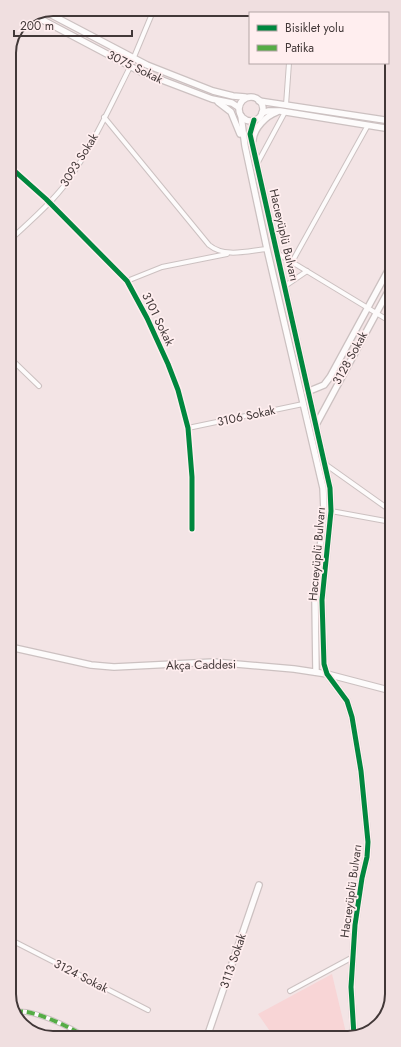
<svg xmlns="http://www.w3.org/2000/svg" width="401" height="1047" font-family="Jost,sans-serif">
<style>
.green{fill:#f8d5d6}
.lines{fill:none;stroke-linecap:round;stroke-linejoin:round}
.street-casing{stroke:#ccc1c1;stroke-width:6}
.secondary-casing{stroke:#ccc1c1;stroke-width:8}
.street{stroke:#fdfbfb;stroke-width:4}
.secondary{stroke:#fdfbfb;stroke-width:5.5}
.quiet{stroke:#56ac46;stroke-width:4;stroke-dasharray:8 4;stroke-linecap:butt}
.cycleway-casing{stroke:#ffeeef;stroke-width:8}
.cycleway{stroke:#00873e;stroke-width:5}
.labels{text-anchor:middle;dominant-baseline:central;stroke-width:3.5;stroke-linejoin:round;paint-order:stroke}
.street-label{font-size:12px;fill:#423838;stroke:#ffeeef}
.rim{fill:none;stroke:#423838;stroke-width:2}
</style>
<rect width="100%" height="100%" fill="#f3e4e5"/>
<path class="green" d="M332 974 347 1037H274L258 1014Z"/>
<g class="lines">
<g class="street-casing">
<g id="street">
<path d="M293 13V9"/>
<path d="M134 57 154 9"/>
<path d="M286 105 289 63"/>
<path d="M104 117 209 245C225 258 247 251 267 249"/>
<path d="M257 164 285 112"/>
<path d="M9 166 46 199 127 281 147 318 168 364 178 390 188 428 192 477V529"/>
<path d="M9 241C29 222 51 204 67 182 92 147 111 105 130 67"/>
<path d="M277 253 391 322"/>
<path d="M292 262 368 125"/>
<path d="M127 281 162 267 227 254"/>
<path d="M285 286 307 271"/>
<path d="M10 358 39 386"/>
<path d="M188 428 303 404"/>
<path d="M325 464 391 511"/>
<path d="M331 511 391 522"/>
<path d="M15 942 148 1010"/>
<path d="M290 991 353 957"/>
<path d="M15 1012C32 1008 72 1028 87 1038"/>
<path d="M87 1038 92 1036 96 1038"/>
</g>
</g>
<g class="secondary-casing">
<g id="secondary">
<path d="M46 12 147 65 213 91 233 96 245 97"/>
<path d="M35 16 141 72 212 99 232 103 238 107"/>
<circle cx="251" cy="109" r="12"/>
<path d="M259 101 391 121"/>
<path d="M218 102 231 112 240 134"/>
<path d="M262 113 268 111H280L391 129"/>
<path d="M241 116 245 146 267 249 323 488 324 510 315 599 316 672"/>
<path d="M254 120 250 134 330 488 331 511 322 600 324 664 327 674 347 701 352 717 361 771 368 842 367 857 362 878 355 925 351 987 354 1036"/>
<path d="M253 140C254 128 266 116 277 112"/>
<path d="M389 291 391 307"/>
<path d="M307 392 324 385 330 377 391 265"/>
<path d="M317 423 391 286"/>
<path d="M10 647 91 665 114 667 214 662 294 669 327 674 392 691"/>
<path d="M207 1037 259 885"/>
</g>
</g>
<use href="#street" class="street"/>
<use href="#secondary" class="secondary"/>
<path class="quiet" d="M15 1012C32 1008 72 1028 87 1038"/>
<g class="cycleway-casing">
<g id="cycleway">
<path d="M254 120 250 134 330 488 331 511 322 600 324 664 327 674 347 701 352 717 361 771 368 842 367 857 362 878 355 925 351 987 354 1036"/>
<path d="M9 166 46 199 127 281 147 318 168 364 178 390 188 428 192 477V529"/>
</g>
</g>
<use href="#cycleway" class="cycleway"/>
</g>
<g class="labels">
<g class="street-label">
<text transform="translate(135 67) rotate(26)">3075 Sokak</text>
<text transform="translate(79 160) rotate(-58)">3093 Sokak</text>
<text transform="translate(284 235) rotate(77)">Hacıeyüplü Bulvarı</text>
<text transform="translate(158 319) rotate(64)">3101 Sokak</text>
<text transform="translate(350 358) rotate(-61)">3128 Sokak</text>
<text transform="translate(246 416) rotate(-12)">3106 Sokak</text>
<text transform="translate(317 554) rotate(-85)">Hacıeyüplü Bulvarı</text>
<text transform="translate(201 665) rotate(-1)">Akça Caddesi</text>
<text transform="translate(351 891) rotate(-82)">Hacıeyüplü Bulvarı</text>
<text transform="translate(233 961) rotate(-71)">3113 Sokak</text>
<text transform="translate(81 976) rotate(27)">3124 Sokak</text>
</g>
</g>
<path d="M0 0H401V1047H0ZM53 16H348A37 37 0 0 1 385 53V994A37 37 0 0 1 348 1031H53A37 37 0 0 1 16 994V53A37 37 0 0 1 53 16Z" fill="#f0dfe0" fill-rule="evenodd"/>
<path class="rim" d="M53 16H348A37 37 0 0 1 385 53V994A37 37 0 0 1 348 1031H53A37 37 0 0 1 16 994V53A37 37 0 0 1 53 16Z"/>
<rect x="249" y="12" width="140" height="52" fill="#ffeeef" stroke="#b3a5a6"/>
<rect x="257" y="25" width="20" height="6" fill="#00873e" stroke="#b3a5a6"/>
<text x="285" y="32" font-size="12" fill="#423838">Bisiklet yolu</text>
<rect x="257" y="45" width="20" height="6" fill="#56ac46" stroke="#b3a5a6"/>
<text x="285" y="52" font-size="12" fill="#423838">Patika</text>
<path d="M14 30v6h118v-6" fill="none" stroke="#423838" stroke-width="2"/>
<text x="20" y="30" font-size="12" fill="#423838" stroke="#ffeeef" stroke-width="3" paint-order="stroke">200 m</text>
</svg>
